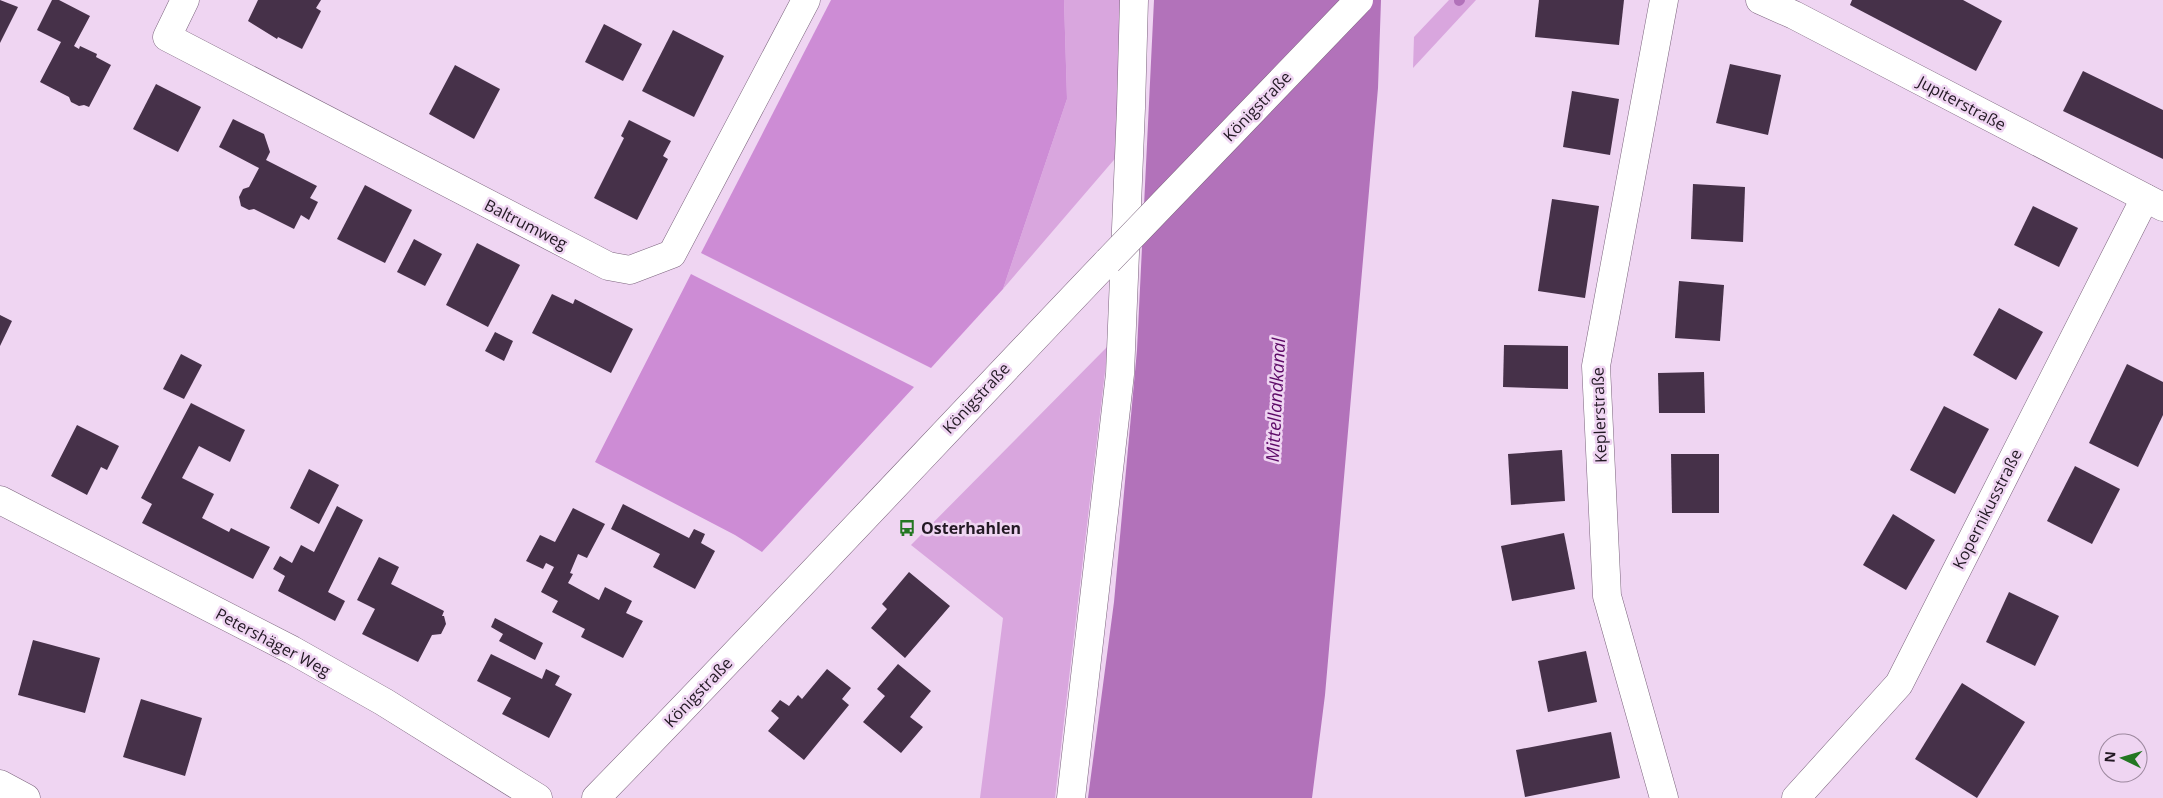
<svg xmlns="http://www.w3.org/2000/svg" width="2163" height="798" font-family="'Open Sans',sans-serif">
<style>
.green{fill:#d9a6de}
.forest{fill:#cd8cd5}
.water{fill:#b272ba}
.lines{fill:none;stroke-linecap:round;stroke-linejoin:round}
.stream{stroke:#b272ba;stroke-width:10}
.building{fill:#463149}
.minor-casing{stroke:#7b647d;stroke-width:29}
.major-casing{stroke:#7b647d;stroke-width:29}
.minor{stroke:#fff;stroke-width:28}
.major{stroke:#fff;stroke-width:28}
.major-bridge-casing{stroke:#7b647d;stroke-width:29;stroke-linecap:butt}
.major-bridge{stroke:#fff;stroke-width:28}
.labels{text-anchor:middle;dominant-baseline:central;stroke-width:5;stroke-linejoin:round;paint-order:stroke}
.street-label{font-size:16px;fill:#221823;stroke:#efd5f2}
.poi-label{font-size:16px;font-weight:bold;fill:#221823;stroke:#efd5f2;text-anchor:start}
.water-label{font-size:18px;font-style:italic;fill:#5c0866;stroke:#efd5f2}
</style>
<rect width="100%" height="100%" fill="#efd5f2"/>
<g class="green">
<path d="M1064 0H1121L1119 154 1003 289 1067 99Z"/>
<path d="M1449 0H1476L1413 68 1414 37Z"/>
<path d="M1108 346 1055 798H980L1003 618 911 545Z"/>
</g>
<g class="forest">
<path d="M831 0H1064L1067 99 1003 289 931 368 701 253Z"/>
<path d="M691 274 914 387 762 552 735 535 595 462Z"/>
</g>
<path class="water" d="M1154 0H1381L1378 88 1325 695 1312 798H1088L1114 602 1137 350Z"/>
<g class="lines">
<path class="stream" d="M1459 1 1460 0"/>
</g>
<g class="building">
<path d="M0 0 18 7 0 43Z"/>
<path d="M52 0H59L90 16 74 46 79 49 80 46 97 54 96 57 111 65 89 107 84 105 79 106 71 102 69 97 40 82 61 42 37 30Z"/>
<path d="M258 0H321L316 8 321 11 302 49 278 37 277 39 248 21Z"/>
<path d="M1539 0H1624L1619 45 1535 37Z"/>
<path d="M1852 0H1963L2002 21 1976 71 1850 5Z"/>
<path d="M604 24 642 44 623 81 585 62Z"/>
<path d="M673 30 724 56 694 117 642 91Z"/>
<path d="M1730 64 1781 75 1768 135 1716 123Z"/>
<path d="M455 65 500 89 474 139 429 114Z"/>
<path d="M2083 71 2163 110V159L2063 111Z"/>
<path d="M156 84 201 107 178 152 133 129Z"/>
<path d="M1572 91 1619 99 1610 155 1563 147Z"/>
<path d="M233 119 264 134 270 152 266 160 317 186 310 198 318 202 309 220 301 215 294 229 254 209 249 210 241 206 239 197 243 189 249 187 259 168 219 147Z"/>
<path d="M629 120 671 141 663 156 668 159 637 220 594 198 624 138 621 136Z"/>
<path d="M1693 184 1745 187 1743 242 1691 239Z"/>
<path d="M365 185 412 210 385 263 337 239Z"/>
<path d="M1552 199 1599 206 1585 298 1538 291Z"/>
<path d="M2033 206 2078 228 2059 267 2014 245Z"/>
<path d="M414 239 442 254 425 286 397 272Z"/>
<path d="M477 243 520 265 488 327 446 305Z"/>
<path d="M1679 281 1724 285 1720 341 1675 338Z"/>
<path d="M552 294 573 304 575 299 633 329 611 373 532 333Z"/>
<path d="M1999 308 2043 332 2016 380 1973 355Z"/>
<path d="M0 315 12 321 0 346Z"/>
<path d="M495 332 513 341 504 361 485 351Z"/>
<path d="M1504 345 1568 346V389L1503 387Z"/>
<path d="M181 354 202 365 184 399 163 389Z"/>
<path d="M2127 364 2163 382V415L2138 467 2089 443Z"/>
<path d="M1704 372 1705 413H1659L1658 373Z"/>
<path d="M191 403 245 430 230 462 199 446 182 478 214 494 202 518 229 532 231 528 270 547 253 579 142 523 152 504 141 498Z"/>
<path d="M1944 406 1989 429 1955 494 1910 470Z"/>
<path d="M77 425 119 446 107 470 101 467 87 495 51 476Z"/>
<path d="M1562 450 1565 501 1511 505 1508 454Z"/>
<path d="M1671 454H1719V513H1672Z"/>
<path d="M2075 466 2120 489 2092 544 2047 521Z"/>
<path d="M309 469 339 485 319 524 290 508Z"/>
<path d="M623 504 689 538 694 529 705 534 701 543 715 551 695 589 653 567 660 554 611 529Z"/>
<path d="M337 506 363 520 328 592 345 601 335 621 278 591 285 576 273 569 280 556 292 563 301 545 314 552Z"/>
<path d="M573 508 605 524 587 558 578 554 570 573 573 574 568 583 599 600 605 587 632 601 626 613 643 621 623 658 581 637 585 629 552 612 558 601 541 592 554 567 546 563 543 569 526 561 540 535 555 542Z"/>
<path d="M1893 514 1935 540 1906 590 1863 565Z"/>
<path d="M1564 533 1575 589 1512 601 1501 546Z"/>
<path d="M379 557 399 567 391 584 444 611 442 616H444L446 624 441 634 432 635 418 662 362 634 375 609 357 600Z"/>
<path d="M909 572 950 606 905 658 871 628 887 609 882 604Z"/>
<path d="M2009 592 2059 616 2035 666 1986 642Z"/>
<path d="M495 618 543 643 535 660 499 641 503 634 491 627Z"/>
<path d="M33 640 100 658 85 713 18 695Z"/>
<path d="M1586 651 1597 702 1548 712 1538 661Z"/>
<path d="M491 654 542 679 546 669 560 676 555 685 572 694 549 738 502 714 511 698 477 681Z"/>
<path d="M898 664 931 691 910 717 923 727 901 753 863 722 885 696 877 689Z"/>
<path d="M827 669 851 688 842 699 849 705 804 760 768 731 779 718 771 711 780 700 789 706 798 695 802 699Z"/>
<path d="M1962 683 2025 722 1977 798 1915 759Z"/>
<path d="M141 699 202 718 185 776 123 757Z"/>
<path d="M1611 732 1620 778 1525 797 1516 750Z"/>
</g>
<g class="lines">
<g class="minor-casing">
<g id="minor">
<path d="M185 0 167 37 608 266 630 270 672 254 806 0"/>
<path d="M1664 0 1596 366 1607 596 1664 798"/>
<path d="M1760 0 1794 15 2163 207"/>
<path d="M0 500 292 650 384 702 538 798"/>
<path d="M0 784 26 798"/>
<path d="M1071 798 1120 374 1131 108 1134 0"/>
<path d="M1796 798 1899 684 2145 198"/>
</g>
</g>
<g class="major-casing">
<path id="major" d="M596 798C769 621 937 440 1108 261"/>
</g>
<use href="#minor" class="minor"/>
<use href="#major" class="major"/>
<g class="major-bridge-casing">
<path id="major-bridge" d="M1108 261 1359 0"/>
</g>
<use href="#major-bridge" class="major-bridge"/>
</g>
<defs>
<g id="bus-bare" transform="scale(1.35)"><path d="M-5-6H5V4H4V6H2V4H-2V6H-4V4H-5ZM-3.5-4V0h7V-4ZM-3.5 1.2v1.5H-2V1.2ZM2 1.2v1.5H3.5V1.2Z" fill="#237722" stroke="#efd5f2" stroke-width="2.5" paint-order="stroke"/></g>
</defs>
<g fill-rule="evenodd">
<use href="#bus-bare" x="907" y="528"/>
</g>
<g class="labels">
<g class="street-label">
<text transform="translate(1962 103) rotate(28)">Jupiterstraße</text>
<text transform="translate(1257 106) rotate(-46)">Königstraße</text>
<text transform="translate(526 224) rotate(27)">Baltrumweg</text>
<text transform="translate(976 398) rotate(-47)">Königstraße</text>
<text transform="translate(1599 415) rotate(-92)">Keplerstraße</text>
<text transform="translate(1987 509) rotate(-63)">Kopernikusstraße</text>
<text transform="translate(273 642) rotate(28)">Petershäger Weg</text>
<text transform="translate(698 692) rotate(-46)">Königstraße</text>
</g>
<g class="poi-label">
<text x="921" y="528">Osterhahlen</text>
</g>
<g class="water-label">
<text transform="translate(1275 400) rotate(-87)">Mittellandkanal</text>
</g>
</g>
<g transform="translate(2123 758) rotate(275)"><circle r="24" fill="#efd5f2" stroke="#9d899f"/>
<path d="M0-4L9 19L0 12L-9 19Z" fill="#237722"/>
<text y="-8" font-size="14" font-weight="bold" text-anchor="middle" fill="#221823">N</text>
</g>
</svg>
